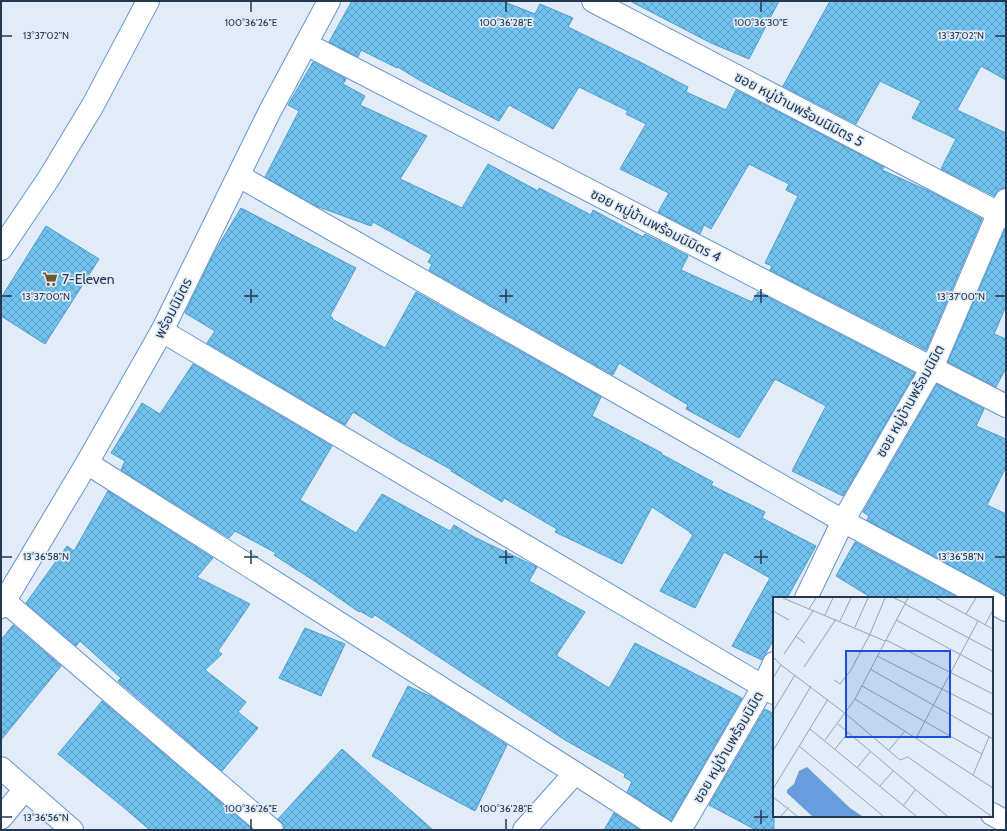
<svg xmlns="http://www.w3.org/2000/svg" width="1007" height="831" font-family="Cabin,'Noto Sans Thai',sans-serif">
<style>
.building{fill:url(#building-cross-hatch);stroke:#4c9dc8}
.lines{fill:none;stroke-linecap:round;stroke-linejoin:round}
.minor-casing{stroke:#6695cf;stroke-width:24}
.minor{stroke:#fff;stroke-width:22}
.ticks{fill:none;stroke:#243851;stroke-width:1.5}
.labels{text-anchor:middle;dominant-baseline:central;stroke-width:3.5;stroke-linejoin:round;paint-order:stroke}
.street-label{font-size:14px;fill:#243851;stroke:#e2ecf8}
.poi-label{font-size:14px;fill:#243851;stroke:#e2ecf8;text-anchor:start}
.inset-road{fill:none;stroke:#96a4b5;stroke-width:1}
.view{fill:#1d4ed8;fill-opacity:0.15;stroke:#1d4ed8;stroke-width:2}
.inset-edge{fill:none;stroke:#243851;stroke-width:2}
.ticks-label{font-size:10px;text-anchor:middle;fill:#243851;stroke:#e2ecf8;stroke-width:3.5;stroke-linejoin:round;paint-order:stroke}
</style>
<defs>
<pattern id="building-cross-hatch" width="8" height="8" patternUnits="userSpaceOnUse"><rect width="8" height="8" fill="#71c2ef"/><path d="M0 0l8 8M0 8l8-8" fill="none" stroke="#5d9fc4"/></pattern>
</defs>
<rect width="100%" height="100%" fill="#e2ecf8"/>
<g class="building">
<path d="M352 1H502L535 14 540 4 573 18 568 27 642 63 688 87 686 92 726 110 736 90 884 167 882 170 931 192 982 219 926 350 770 270 772 266 765 263 798 196 786 190 789 184 749 164 711 229 704 225 700 234 658 212 669 193 620 169 646 124 626 114 628 111 579 87 553 129 509 105 499 121 419 80 398 67 397 68 361 50 358 57 329 42Z"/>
<path d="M630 1H779L749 59 711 43Z"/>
<path d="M830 1H1006V80L981 66 957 110 1006 133V188L999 189 994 196 941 169 956 139 912 118 921 101 880 81 856 124 783 86Z"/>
<path d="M313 62 346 79 343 84 365 96 360 105 427 136 400 179 462 208 488 164 538 191 539 188 591 215 593 210 643 237 645 234 688 256 681 270 752 302 758 292 915 373 843 496 792 471 826 406 815 400 775 379 739 438 686 409 688 405 619 363 613 375 429 270 432 264 428 262 432 255 373 222 371 226 316 206 265 177 299 111 288 105Z"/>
<path d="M241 208 356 268 330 316 333 318 332 319 385 348 416 292 601 397 592 416 662 453 661 454 713 482 711 485 765 512 762 518 816 546 787 598H774V639L762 660 732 646 770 578 724 552 695 608 660 591 693 535 690 533V532L652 507 622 564 555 532 557 529 504 498 502 502 451 471 452 470 399 441 353 412 345 425 207 343 215 331 185 313 214 253Z"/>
<path d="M46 226 99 259 45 344 1 316V298Z"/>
<path d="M1005 229 1006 306 994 334 1006 339V368L996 387 948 362Z"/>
<path d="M193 364 332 446 300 500 356 533 382 494 450 531 454 525 474 537 537 567 529 581 585 612 557 654V656L609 688 635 643 742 698 671 821 627 792 632 782 624 777 625 774 565 740 375 615 372 618 360 611 359 612 316 582 274 555 276 553 235 531 229 538 121 470 125 461 111 453 142 403 160 414Z"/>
<path d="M937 384 984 409 976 426 1006 439V467L987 505 1006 514V596L867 520 869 516 863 512Z"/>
<path d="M108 491 213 558 197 577 250 604 218 651 222 654 205 670 246 702 238 712 258 728 222 771 118 681 121 678 80 641 76 646 26 603 67 546 74 551Z"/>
<path d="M855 542 959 598H872L836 576Z"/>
<path d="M13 625 61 666 1 740V640Z"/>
<path d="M305 628 345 644 321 696 279 678Z"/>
<path d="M408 686 432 697 507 745 475 811 372 756Z"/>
<path d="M102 701 253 830H150L122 806 58 754Z"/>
<path d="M765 709 774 714V830H756L709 805Z"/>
<path d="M342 749 433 830H284V825L278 819Z"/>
<path d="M614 813 640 830H604Z"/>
</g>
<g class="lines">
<g class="minor-casing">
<g id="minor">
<path d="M593 1 1006 217"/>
<path d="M306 44 1006 406"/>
<path d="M239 176 843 521 985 598"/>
<path d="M1 249 49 178 93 105 148 1"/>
<path d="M162 331 774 693"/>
<path d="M87 463 575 773 663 830"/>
<path d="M1 598 272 830"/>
<path d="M806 598 843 521 932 368 998 214 1006 200"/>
<path d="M992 602 1006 610"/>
<path d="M1 607 87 463 162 331 270 111 329 1"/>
<path d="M1 768 72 830"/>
<path d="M992 814 1006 822"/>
<path d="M1 818 25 789"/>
<path d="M524 830 575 773"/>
<path d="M680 830 763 687 774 663"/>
</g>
</g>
<use href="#minor" class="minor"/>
</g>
<path class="ticks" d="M251 2V12M506 2V12M761 2V12M2 36H12M995 36H1005M251 289V303M506 289V303M761 289V303M2 296H12M244 296H258M499 296H513M754 296H768M995 296H1005M251 550V564M506 550V564M761 550V564M2 557H12M244 557H258M499 557H513M754 557H768M995 557H1005M761 810V824M2 817H12M754 817H768M251 819V829M506 819V829"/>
<defs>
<g id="supermarket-bare" transform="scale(1.2)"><path d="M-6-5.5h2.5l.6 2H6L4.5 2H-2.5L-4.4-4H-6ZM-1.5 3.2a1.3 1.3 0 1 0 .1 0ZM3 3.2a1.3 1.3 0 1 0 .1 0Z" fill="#735429" stroke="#e2ecf8" stroke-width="2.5" paint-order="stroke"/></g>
</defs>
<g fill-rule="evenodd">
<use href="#supermarket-bare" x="50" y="279"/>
</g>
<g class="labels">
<g class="street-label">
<text transform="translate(799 109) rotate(28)">ซอย หมู่บ้านพร้อมนิมิตร 5</text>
<text transform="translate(656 225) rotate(27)">ซอย หมู่บ้านพร้อมนิมิตร 4</text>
<text transform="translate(173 308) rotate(-63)">พร้อมนิมิตร</text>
<text transform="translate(910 401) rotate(-61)">ซอย หมู่บ้านพร้อมนิมิต</text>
<text transform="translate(728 747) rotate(-60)">ซอย หมู่บ้านพร้อมนิมิต</text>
</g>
<g class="poi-label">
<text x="62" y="279">7-Eleven</text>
</g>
</g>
<g transform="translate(773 597)">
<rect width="220" height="220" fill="#e2ecf8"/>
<path d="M34 170 77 211 89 219H39L14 196V193L21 187 26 174Z" fill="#689ddd"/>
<path class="inset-road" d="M10 1 112 44M121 1 132 6M163 1 220 32M132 7 220 54M36 12 43 1M0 14 16 23M193 17 203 1M52 18 60 1M123 23 220 75M67 24 78 1M212 28 220 13M82 30 95 1M22 39 32 46M113 43 220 97M11 57 40 14M104 59 220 118M0 60 8 68 0 81M8 68 73 117 127 163 135 160 218 219M31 70 63 22M97 72 220 142M61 83 67 87 78 73 97 37 112 1M89 89 209 157M82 102 220 191M0 114 22 78M65 127 174 219M37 132 143 219M143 141 205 24M52 143 82 102 135 1M26 149 110 219M62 152 75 136M116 153 132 134M0 154 38 89M84 171 97 155M200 178 216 140M107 189 120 174M0 192 55 102M0 200 24 219M130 209 142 193M8 219 16 210"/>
<path class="view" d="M73 54H177V140H73Z"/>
<rect width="220" height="220" class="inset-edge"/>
</g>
<g class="ticks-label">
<text x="251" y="26">100°36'26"E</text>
<text x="506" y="26">100°36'28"E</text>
<text x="761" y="26">100°36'30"E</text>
<text x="46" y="39">13°37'02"N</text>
<text x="961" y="39">13°37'02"N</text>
<text x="46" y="300">13°37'00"N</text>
<text x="961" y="300">13°37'00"N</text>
<text x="46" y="560">13°36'58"N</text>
<text x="961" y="560">13°36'58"N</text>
<text x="251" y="812">100°36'26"E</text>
<text x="506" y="812">100°36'28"E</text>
<text x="46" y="821">13°36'56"N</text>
</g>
<rect width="1007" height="831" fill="none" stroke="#243851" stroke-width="4"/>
</svg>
